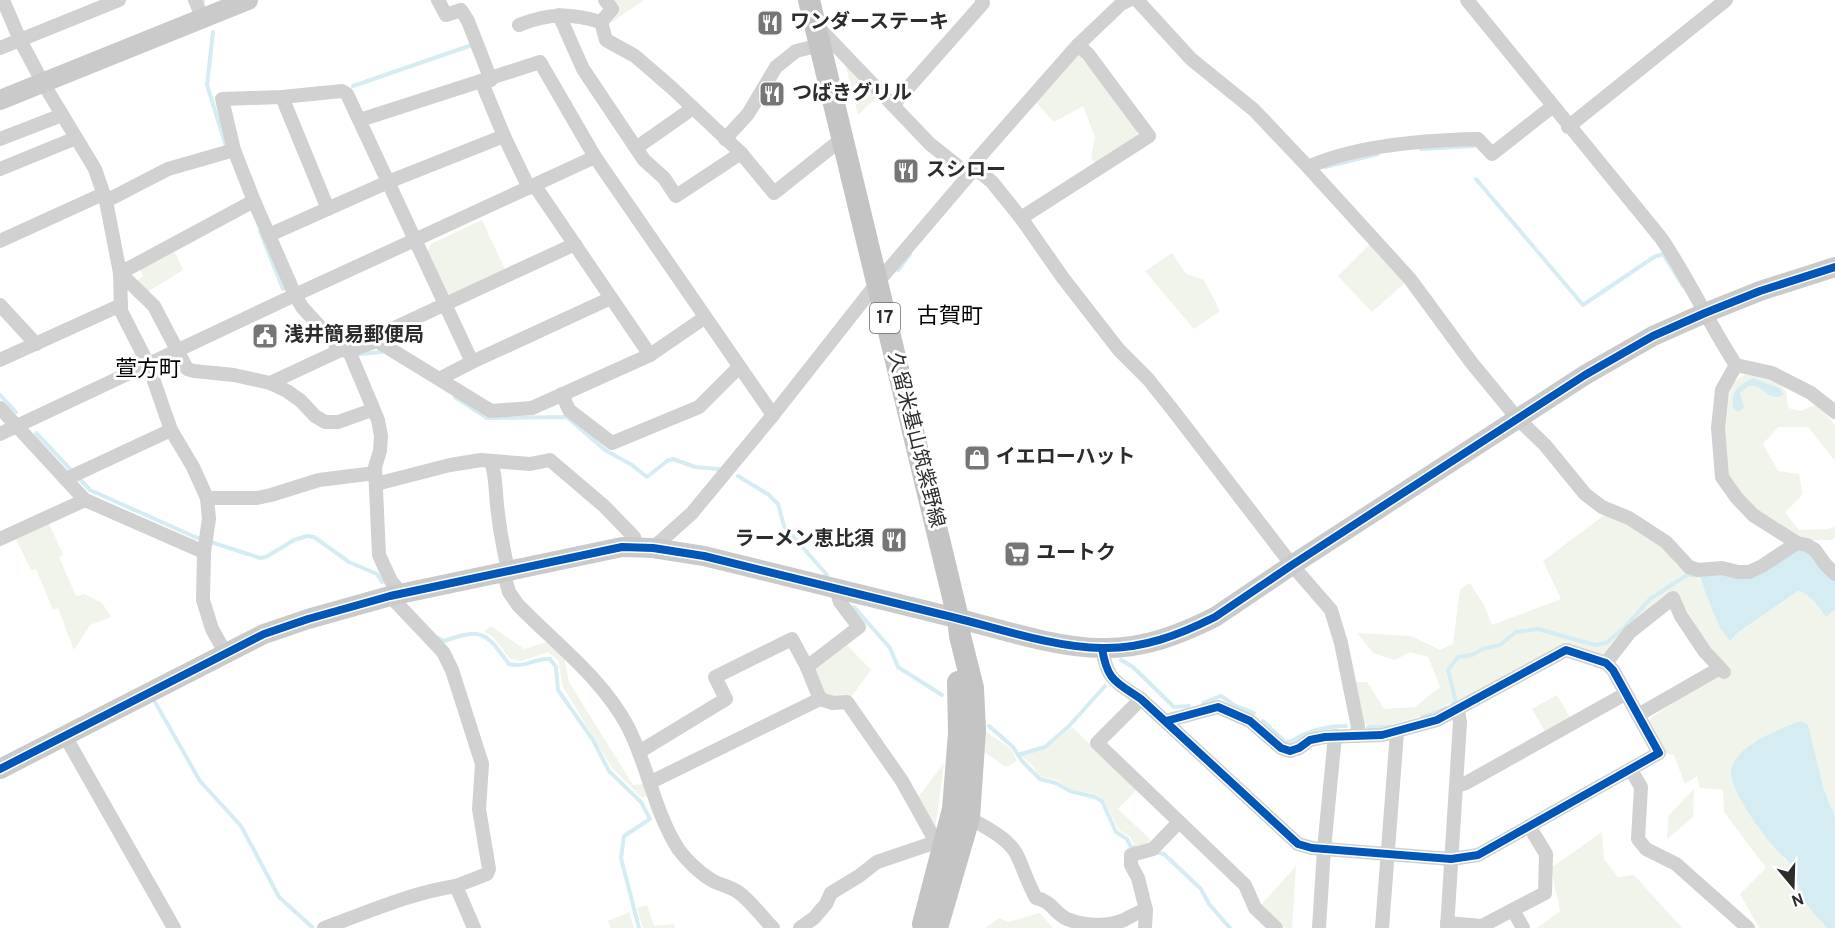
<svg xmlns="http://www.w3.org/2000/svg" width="1835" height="928" font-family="Overpass,'Noto Sans JP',sans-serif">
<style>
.green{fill:#f1f4ea}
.water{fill:#d4ecf2}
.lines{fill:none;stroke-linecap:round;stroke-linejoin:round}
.stream{stroke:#d4ecf2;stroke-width:4}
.street{stroke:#d1d1d1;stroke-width:14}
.secondary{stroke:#cacaca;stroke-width:20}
.primary{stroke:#c4c4c4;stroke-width:22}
.cycleway-casing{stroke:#fff;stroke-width:11}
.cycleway{stroke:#0057b8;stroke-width:8}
.labels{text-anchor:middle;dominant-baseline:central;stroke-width:6;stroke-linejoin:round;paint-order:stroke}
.shield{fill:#fff;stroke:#6b6b6b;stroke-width:1.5}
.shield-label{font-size:18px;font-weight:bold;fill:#2c2c2c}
.poi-label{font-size:20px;font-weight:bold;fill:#2c2c2c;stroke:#fff;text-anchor:start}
.street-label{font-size:20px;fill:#2c2c2c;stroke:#fff}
.quarter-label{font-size:22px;fill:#000;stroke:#fff}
</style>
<rect width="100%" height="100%" fill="#fff"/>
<g class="green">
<path d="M609 0H644L605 27Z"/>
<path d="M1079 55 1137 128V136L1096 164 1091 158 1095 137 1083 106 1054 122 1035 101Z"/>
<path d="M846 67H852L879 95 858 115Z"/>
<path d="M482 220 506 272 452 296 446 294 427 252 431 244Z"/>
<path d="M1370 244 1407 281 1372 312 1338 276Z"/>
<path d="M173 248 183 270 147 292 136 282 143 276 139 268Z"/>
<path d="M1172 253 1186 274 1204 280 1220 311 1194 329 1145 271Z"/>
<path d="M1745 374 1770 376 1786 391 1788 408 1801 411 1817 404 1835 425V461L1808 427H1778L1763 444 1778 471 1799 474 1803 494 1785 512 1799 530 1829 529 1835 525V538L1832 540H1797L1756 514 1726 478 1723 411 1730 385Z"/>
<path d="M1607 513 1662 542 1676 565 1698 576 1730 641 1737 633 1798 591C1811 594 1819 607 1826 617L1835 609V818L1823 787 1757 826 1773 846 1790 864 1803 898 1827 928H1759L1740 894 1766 868 1724 812 1723 790 1700 788 1697 776 1685 784 1674 755 1667 754 1649 722 1652 717 1729 666 1711 651 1675 591 1661 598 1624 631 1609 653 1600 656 1563 645 1458 704 1453 702 1418 717 1387 726 1362 724 1354 682H1367L1384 709 1415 707 1440 687 1428 657 1410 652 1395 660 1373 653 1357 633 1411 636 1440 650 1453 644 1460 589 1470 583 1484 605 1492 625 1561 599 1543 561Z"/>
<path d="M49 524 63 554 59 557 76 596 84 594 102 603 111 617 90 625 74 650 58 608 53 610 36 569 31 570 16 539Z"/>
<path d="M491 626 524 649 546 642 564 657 569 682 633 785 644 784 649 795 642 798 612 768 563 687 558 660 548 652 521 661 510 659 493 637 484 631Z"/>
<path d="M847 645 871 670 850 698 825 696 814 671Z"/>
<path d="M1557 695 1571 719 1546 733 1532 709Z"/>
<path d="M1072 727 1136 790 1118 809 1151 840 1145 846H1135L1130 837 1119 830 1103 799 1095 794 1070 789 1057 780 1040 776 1031 764 1021 756 1045 748Z"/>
<path d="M985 731 1011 749 1017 761 1006 767 983 751Z"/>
<path d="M944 763 935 830 916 800Z"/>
<path d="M1694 789 1693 817 1667 839 1668 816Z"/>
<path d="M1602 832 1604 859 1618 877 1634 875 1682 928H1537L1560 911 1551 868Z"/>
<path d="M1296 866 1292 928H1285L1261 905Z"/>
<path d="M647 905 654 926 674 924 675 928H643L637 908Z"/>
<path d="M629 912 634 928H611L608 921Z"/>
<path d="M1040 913 1053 928H985L999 918 1008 922Z"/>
</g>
<g class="water">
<path d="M1753 378 1779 388 1784 395C1767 403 1765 384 1749 386L1740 393 1744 408 1738 412 1733 408C1730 390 1739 386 1753 378Z"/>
<path d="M1800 547 1813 552 1835 579V609L1826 617C1819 607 1811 594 1798 591L1737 633 1730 641 1720 628 1699 576H1693V572L1740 576Z"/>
<path d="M1801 721 1808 725 1823 787 1835 818V928H1827C1819 918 1806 907 1802 896 1797 886 1797 874 1791 865 1786 858 1778 852 1772 845 1760 831 1728 787 1731 769 1736 746 1781 728 1801 721Z"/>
</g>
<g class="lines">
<g class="stream">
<path d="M203 0V1"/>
<path d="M213 32 207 85 226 146"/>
<path d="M353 86 472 45"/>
<path d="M1421 149 1474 146"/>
<path d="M1325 167 1378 154"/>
<path d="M1476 179 1583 305 1654 257 1663 254 1683 286"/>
<path d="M260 231 283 289"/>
<path d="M898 270 910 254"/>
<path d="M360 354 382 352"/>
<path d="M0 395 16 412"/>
<path d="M455 397 487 418 567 417 605 450 632 465 647 477 667 461 673 459 695 467 719 469"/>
<path d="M36 433 90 490 195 537 260 558 266 557 294 540 307 536 314 537 349 562 377 574 382 582"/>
<path d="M738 476 769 495 778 504 784 526 827 575"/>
<path d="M854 607 890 648 898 667 942 695"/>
<path d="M436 637 444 641C483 627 486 633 509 664 527 668 533 658 550 659L556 667 558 690 593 740 609 771 641 802 650 819 624 836 621 858 639 928"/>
<path d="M1121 660 1133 667 1174 707 1189 706"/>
<path d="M155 702 200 781 241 826 279 897 312 927"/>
<path d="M1203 703 1221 696 1234 705 1254 713"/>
<path d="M1453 704 1456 702 1448 670 1458 657 1472 655 1483 649 1500 645 1516 632 1538 629 1595 645 1606 643 1625 627 1650 599 1687 575H1696"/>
<path d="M1422 717 1446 708"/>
<path d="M1263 721 1285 742C1293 742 1295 739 1302 735 1316 729 1330 726 1346 726"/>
<path d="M989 726 1013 747 1022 761 1040 779 1056 783 1070 791 1095 797 1102 801 1116 832 1127 839 1131 847 1137 848"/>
<path d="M1368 727H1389"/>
<path d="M1018 755 1045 747 1069 726 1105 686"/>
<path d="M1154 852 1164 854 1201 889 1209 904 1230 928"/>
</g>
<g class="street">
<path d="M3 0 20 40 43 83 95 169 106 201 120 273 121 311 148 364 171 430 193 467 207 498 209 519 204 552 203 600 212 629 226 654"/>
<path d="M195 0 203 19"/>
<path d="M438 0 446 15 461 10 468 21 491 80"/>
<path d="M1137 0 1191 59 1254 110 1308 167C1357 145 1424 140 1478 139L1492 154 1553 106"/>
<path d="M1467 0 1661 238C1689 279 1709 324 1736 365L1772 373 1811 393 1835 412"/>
<path d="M559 15 583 69 644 160 664 178 676 196 741 153"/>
<path d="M601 22 612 9 605 0"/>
<path d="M519 25C549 13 570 13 601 22L606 40 635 56 672 88 741 153 774 193 843 138"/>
<path d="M818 27 930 144 969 175"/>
<path d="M0 48 119 0"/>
<path d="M482 83 504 136 529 188"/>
<path d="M282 97 328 209"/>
<path d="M893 105 983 3 982 0"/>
<path d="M360 120 540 62 595 157 773 415"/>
<path d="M1568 127 1726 0"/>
<path d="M0 139 62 115"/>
<path d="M725 139 748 114 776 67 796 51 821 45"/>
<path d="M636 148 693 108"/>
<path d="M1308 167 1410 279 1471 362 1517 418 1545 445 1585 494 1602 507 1629 518 1666 542 1689 567 1698 570 1722 568 1738 572H1749L1762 566 1797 543"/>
<path d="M975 168 992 182 1021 218 1063 278 1119 350 1148 379 1172 409 1292 565 1331 610 1341 643 1358 727 1357 736"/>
<path d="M0 169 76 138"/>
<path d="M535 186 650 355"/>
<path d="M106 201 168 169 234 150"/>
<path d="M254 201 120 273 154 306 187 369 194 371 234 375 270 383 287 391 301 401 315 416 325 422H338L372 410"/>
<path d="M1021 218 1149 136 1088 54 1078 45"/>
<path d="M269 235 388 182 504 136"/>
<path d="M0 241 103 194"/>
<path d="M0 305 36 344"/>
<path d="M377 341 381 334 575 244"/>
<path d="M349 351 378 420 381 436 380 451 375 467 379 555 391 581 401 593"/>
<path d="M0 360 121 305"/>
<path d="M472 362 611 298"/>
<path d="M1736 365 1722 390 1718 428 1722 477 1736 497 1753 515 1797 543 1807 545 1815 550 1825 564 1835 574"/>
<path d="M439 379 472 362 347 94 342 91 282 97 222 99 234 150 254 201 295 295 302 307 341 350 349 351 377 341 491 411 532 408 650 355 704 318"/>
<path d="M270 383 341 350"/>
<path d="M562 394 569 410 612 443 699 407 739 367"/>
<path d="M0 408 85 500 204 552"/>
<path d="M0 434 295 295 595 157"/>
<path d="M491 461C497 480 495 494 498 513 500 533 504 551 508 570"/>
<path d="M66 479 171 430"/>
<path d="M376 484 450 465 481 460 530 464 550 460 604 506 634 537 637 547"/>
<path d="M207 498H257L271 495 319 480 375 473"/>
<path d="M0 539 85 500"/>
<path d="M653 548 692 513 773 415 877 283 975 168V162L1078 45 1121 4 1129 0"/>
<path d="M503 571 509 592 518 605C555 643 603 679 628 727 648 766 655 814 679 850 687 861 701 874 713 881 721 885 731 887 738 892 751 901 762 917 773 928"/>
<path d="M390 596 443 652 452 670 482 764 479 809 489 869 487 874 456 886 474 928"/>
<path d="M1102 648C1107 681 1116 682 1141 699L1298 844 1312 848 1451 859 1478 855 1659 753 1613 670 1606 663 1566 650 1437 720 1382 735 1325 737 1310 740 1299 748 1290 751 1281 748 1250 721 1218 707 1166 721"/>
<path d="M1606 663 1630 632 1673 598 1681 616 1705 652 1724 672"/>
<path d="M820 699 833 703 847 702 902 781 936 842"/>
<path d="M1141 699 1097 743 1245 885 1255 908 1276 928"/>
<path d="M1638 715 1720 668"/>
<path d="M65 736 174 928"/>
<path d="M639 752 726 699 715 677 792 639 807 667 859 627 840 602 836 588"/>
<path d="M1631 770 1641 787 1638 839 1646 849 1676 864 1748 928"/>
<path d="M651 782 820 699 807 667"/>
<path d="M1456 786 1466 783 1625 694"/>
<path d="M969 818C985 827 1006 837 1016 853 1023 867 1028 884 1036 898 1052 901 1054 913 1067 919 1084 926 1107 927 1124 920 1132 916 1137 912 1146 910L1145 928"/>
<path d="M1146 910 1138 878 1131 865V855L1153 849 1179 822"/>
<path d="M1513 910 1523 928"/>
<path d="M1447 923 1482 926 1545 893 1546 854 1529 826"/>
<path d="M324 928C368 912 410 893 456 886"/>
<path d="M800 928 814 918 826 904 831 893 859 876 877 862 942 840"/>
<path d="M1319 928 1324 849 1335 736"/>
<path d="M1382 928 1397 732"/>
<path d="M1447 928 1460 722 1458 711"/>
</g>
<g class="secondary">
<path d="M0 100 248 0"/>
<path d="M0 769 264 634 308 619 390 596 622 547 653 548 704 556C788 576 872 597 956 618 1000 629 1057 648 1102 648 1143 649 1179 635 1215 617L1292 565 1585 375 1653 336 1705 313 1760 291 1835 267"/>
</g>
<g class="primary">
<path d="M809 0 958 618 960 636 973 688 975 730 969 818 937 928"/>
<path d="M923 924 953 809 959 733 958 682"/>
</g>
<g class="cycleway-casing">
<g id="cycleway">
<path d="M1102 648C1107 681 1116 682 1141 699L1298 844 1312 848 1451 859 1478 855 1659 753 1613 670 1606 663 1566 650 1437 720 1382 735 1325 737 1310 740 1299 748 1290 751 1281 748 1250 721 1218 707 1166 721"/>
<path d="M0 769 264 634 308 619 390 596 622 547 653 548 704 556C788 576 872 597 956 618 1000 629 1057 648 1102 648 1143 649 1179 635 1215 617L1292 565 1585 375 1653 336 1705 313 1760 291 1835 267"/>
</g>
</g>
<use href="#cycleway" class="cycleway"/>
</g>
<defs>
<g id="restaurant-square" transform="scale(1.35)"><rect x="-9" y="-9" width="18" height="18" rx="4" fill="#767676" stroke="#fff"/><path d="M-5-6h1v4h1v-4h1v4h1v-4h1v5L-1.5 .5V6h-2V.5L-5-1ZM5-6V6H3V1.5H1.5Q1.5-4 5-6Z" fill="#fff"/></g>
<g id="civic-square" transform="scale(1.35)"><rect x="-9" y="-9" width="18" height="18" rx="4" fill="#767676" stroke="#fff"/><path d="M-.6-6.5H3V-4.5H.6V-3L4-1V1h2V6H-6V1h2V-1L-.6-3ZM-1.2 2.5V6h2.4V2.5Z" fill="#fff"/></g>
<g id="shop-square" transform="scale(1.35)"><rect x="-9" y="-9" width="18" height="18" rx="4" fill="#767676" stroke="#fff"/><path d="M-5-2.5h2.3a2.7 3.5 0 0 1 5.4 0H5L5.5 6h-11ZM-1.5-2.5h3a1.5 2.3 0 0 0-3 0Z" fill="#fff"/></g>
<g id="supermarket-square" transform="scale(1.35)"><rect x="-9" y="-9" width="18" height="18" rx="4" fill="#767676" stroke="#fff"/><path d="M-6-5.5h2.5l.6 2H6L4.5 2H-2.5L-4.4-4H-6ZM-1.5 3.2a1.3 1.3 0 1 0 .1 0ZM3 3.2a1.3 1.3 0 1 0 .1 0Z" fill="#fff"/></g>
</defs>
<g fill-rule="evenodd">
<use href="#restaurant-square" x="770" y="23"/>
<use href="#restaurant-square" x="772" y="94"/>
<use href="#restaurant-square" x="906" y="171"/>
<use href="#civic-square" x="265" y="336"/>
<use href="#shop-square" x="977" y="458"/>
<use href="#restaurant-square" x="894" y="540"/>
<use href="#supermarket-square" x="1017" y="554"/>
</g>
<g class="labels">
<rect class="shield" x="870" y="303" width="30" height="30" rx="4.5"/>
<g class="shield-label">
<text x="885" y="318">17</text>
</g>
<g class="poi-label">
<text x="790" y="23">ワンダーステーキ</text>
<text x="792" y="94">つばきグリル</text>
<text x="926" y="171">スシロー</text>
<text x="284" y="336">浅井簡易郵便局</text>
<text x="996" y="458">イエローハット</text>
<text x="874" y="540" text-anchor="end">ラーメン恵比須</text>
<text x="1036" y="554">ユートク</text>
</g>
<g class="street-label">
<text transform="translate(915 440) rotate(76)">久留米基山筑紫野線</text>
</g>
<g class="quarter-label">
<text x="950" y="317">古賀町</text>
<text x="148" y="370">萱方町</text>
</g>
</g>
<g transform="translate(1793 886) rotate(161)" stroke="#ffffff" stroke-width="4.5" paint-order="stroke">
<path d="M0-4.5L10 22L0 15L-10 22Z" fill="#2c2c2c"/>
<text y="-9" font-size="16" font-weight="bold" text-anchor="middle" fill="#2c2c2c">N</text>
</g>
</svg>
